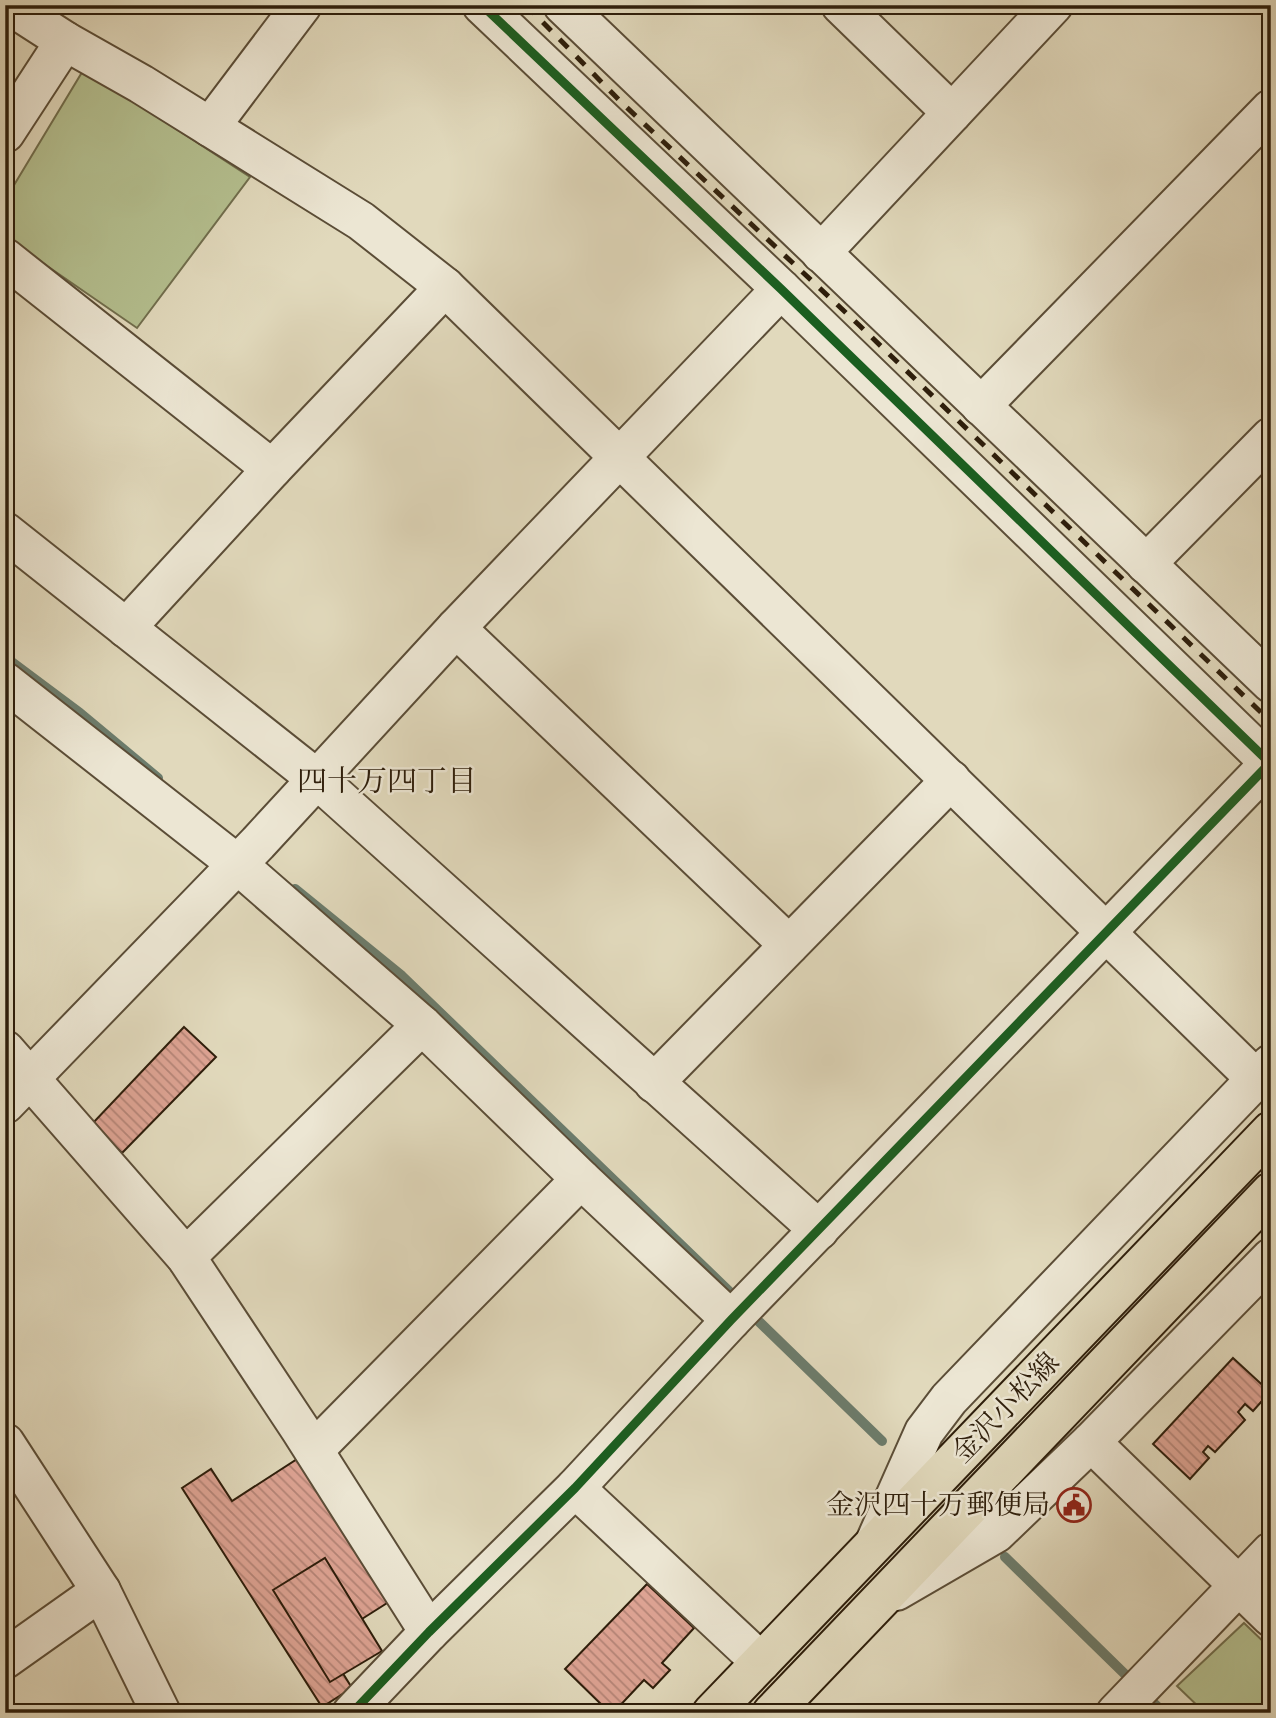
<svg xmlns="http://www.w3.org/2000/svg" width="1276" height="1718" font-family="'Libre Bodoni','Noto Serif JP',serif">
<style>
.park{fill:#b4bf8f;stroke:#716e4d;stroke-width:2}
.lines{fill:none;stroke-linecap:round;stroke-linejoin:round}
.stream{stroke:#6c7c6c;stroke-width:10}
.building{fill:url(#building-back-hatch);stroke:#2e1e0b;stroke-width:2}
.minor-casing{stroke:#5b4d37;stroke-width:42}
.major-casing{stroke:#2e1e0b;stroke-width:42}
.minor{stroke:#ece6d3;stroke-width:38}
.major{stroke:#e1d9bc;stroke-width:38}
.rail{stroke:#2e1e0b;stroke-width:5;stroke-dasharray:12 12;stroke-linecap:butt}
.cycleway-casing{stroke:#ece6d3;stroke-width:13}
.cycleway{stroke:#1b5e20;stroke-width:9}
.labels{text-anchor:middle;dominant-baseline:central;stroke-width:5;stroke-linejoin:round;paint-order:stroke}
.street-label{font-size:28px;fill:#2e1e0b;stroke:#ece6d3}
.poi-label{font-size:28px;fill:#2e1e0b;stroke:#ece6d3;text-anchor:end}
.neighbourhood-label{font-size:30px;fill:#2e1e0b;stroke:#ece6d3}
</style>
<defs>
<pattern id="building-back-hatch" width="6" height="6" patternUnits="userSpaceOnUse" patternTransform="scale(1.75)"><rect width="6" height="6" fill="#dda393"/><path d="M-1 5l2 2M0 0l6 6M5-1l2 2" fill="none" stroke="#b48476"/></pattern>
</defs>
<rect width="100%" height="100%" fill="#e1d9bc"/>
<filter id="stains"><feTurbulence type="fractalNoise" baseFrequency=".00286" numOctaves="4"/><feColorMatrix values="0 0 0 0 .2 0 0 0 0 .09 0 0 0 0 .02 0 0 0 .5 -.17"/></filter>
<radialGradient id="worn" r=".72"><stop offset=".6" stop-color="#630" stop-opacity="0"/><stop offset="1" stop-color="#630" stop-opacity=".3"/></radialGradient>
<g class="park">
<path d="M84 69 250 177 137 328 5 237V200Z"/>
<path d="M1244 1623 1271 1649V1713H1205L1177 1686Z"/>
</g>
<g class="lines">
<g class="stream">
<path d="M5 657 80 713 158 778"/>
<path d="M295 889 402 976 733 1295"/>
<path d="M748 1311 882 1441"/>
<path d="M1005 1557 1135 1684"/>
<path d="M1145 1695 1164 1713"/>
</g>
</g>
<g class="building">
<path d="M184 1027 216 1057 122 1153 92 1124Z"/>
<path d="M1233 1358 1270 1392 1253 1411 1245 1404 1238 1412 1245 1420 1215 1452 1208 1446 1203 1452 1209 1458 1190 1479 1153 1444Z"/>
<path d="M322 1443 414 1586 324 1643 352 1688 322 1707 182 1488 211 1469 232 1501Z"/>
<path d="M325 1558 382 1651 330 1682 273 1590Z"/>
<path d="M647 1584 694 1628 662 1663 670 1670 653 1688 644 1680 613 1713H610L565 1669Z"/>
</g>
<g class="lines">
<g class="minor-casing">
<g id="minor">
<path d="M563 5 1271 683"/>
<path d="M841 5 952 113"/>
<path d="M65 41 141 84 361 221 445 287 1256 1079 1271 1064"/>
<path d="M210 127 302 5"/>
<path d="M5 133 65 41 9 5"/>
<path d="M821 253 1053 5"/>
<path d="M5 258 272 469"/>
<path d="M981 406 1271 109"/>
<path d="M5 532 317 779 819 1230"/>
<path d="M1146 564 1271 437"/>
<path d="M126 628 272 469 445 287"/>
<path d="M456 628 789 945"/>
<path d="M5 682 237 864 422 1025 581 1179 731 1320"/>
<path d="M5 1050 186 1257 300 1429 429 1632"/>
<path d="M654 1083 951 780"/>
<path d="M5 1104 258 843 456 628 781 289"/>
<path d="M186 1257 422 1025"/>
<path d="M1091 1442 1271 1258"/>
<path d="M5 1443 101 1591 161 1713"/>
<path d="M314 1450 581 1179"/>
<path d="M575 1488 761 1662"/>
<path d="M876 1540 924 1432 949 1399 1256 1079"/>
<path d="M896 1591 996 1533 1091 1442 1271 1617"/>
<path d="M5 1659 101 1591"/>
<path d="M352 1713 429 1632 575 1488 731 1320 1270 763 781 289 482 5"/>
<path d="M1116 1713 1271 1552"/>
</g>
</g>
<g class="major-casing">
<g id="major">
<path d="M712 1713 1271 1131"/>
<path d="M772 1713 1271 1192"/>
</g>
</g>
<use href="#minor" class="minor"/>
<use href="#major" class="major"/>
<path class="rail" d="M526 5 622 103 859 325 1271 722"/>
<g class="cycleway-casing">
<path id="cycleway" d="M352 1713 429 1632 575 1488 731 1320 1270 763 781 289 482 5"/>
</g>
<use href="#cycleway" class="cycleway"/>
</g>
<defs>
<g id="civic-ring" transform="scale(1.75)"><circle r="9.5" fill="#ece6d3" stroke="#8f2418" stroke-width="1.5"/><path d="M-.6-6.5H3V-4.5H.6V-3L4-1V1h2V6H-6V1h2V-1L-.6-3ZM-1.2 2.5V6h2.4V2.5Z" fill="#8f2418"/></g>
</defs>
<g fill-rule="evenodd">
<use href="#civic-ring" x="1074" y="1505"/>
</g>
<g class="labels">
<g class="street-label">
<text transform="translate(1006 1408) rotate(-46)">金沢小松線</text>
</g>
<g class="poi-label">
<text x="1050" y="1505">金沢四十万郵便局</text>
</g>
<g class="neighbourhood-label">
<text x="387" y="782">四十万四丁目</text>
</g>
</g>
<rect width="1276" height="1718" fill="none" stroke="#e1d9bc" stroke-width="28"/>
<rect x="7" y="7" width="1262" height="1704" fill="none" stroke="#2e1e0b" stroke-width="3.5"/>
<rect x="14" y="14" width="1248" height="1690" fill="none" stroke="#2e1e0b" stroke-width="2"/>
<rect width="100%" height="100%" filter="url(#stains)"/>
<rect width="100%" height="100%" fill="url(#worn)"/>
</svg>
